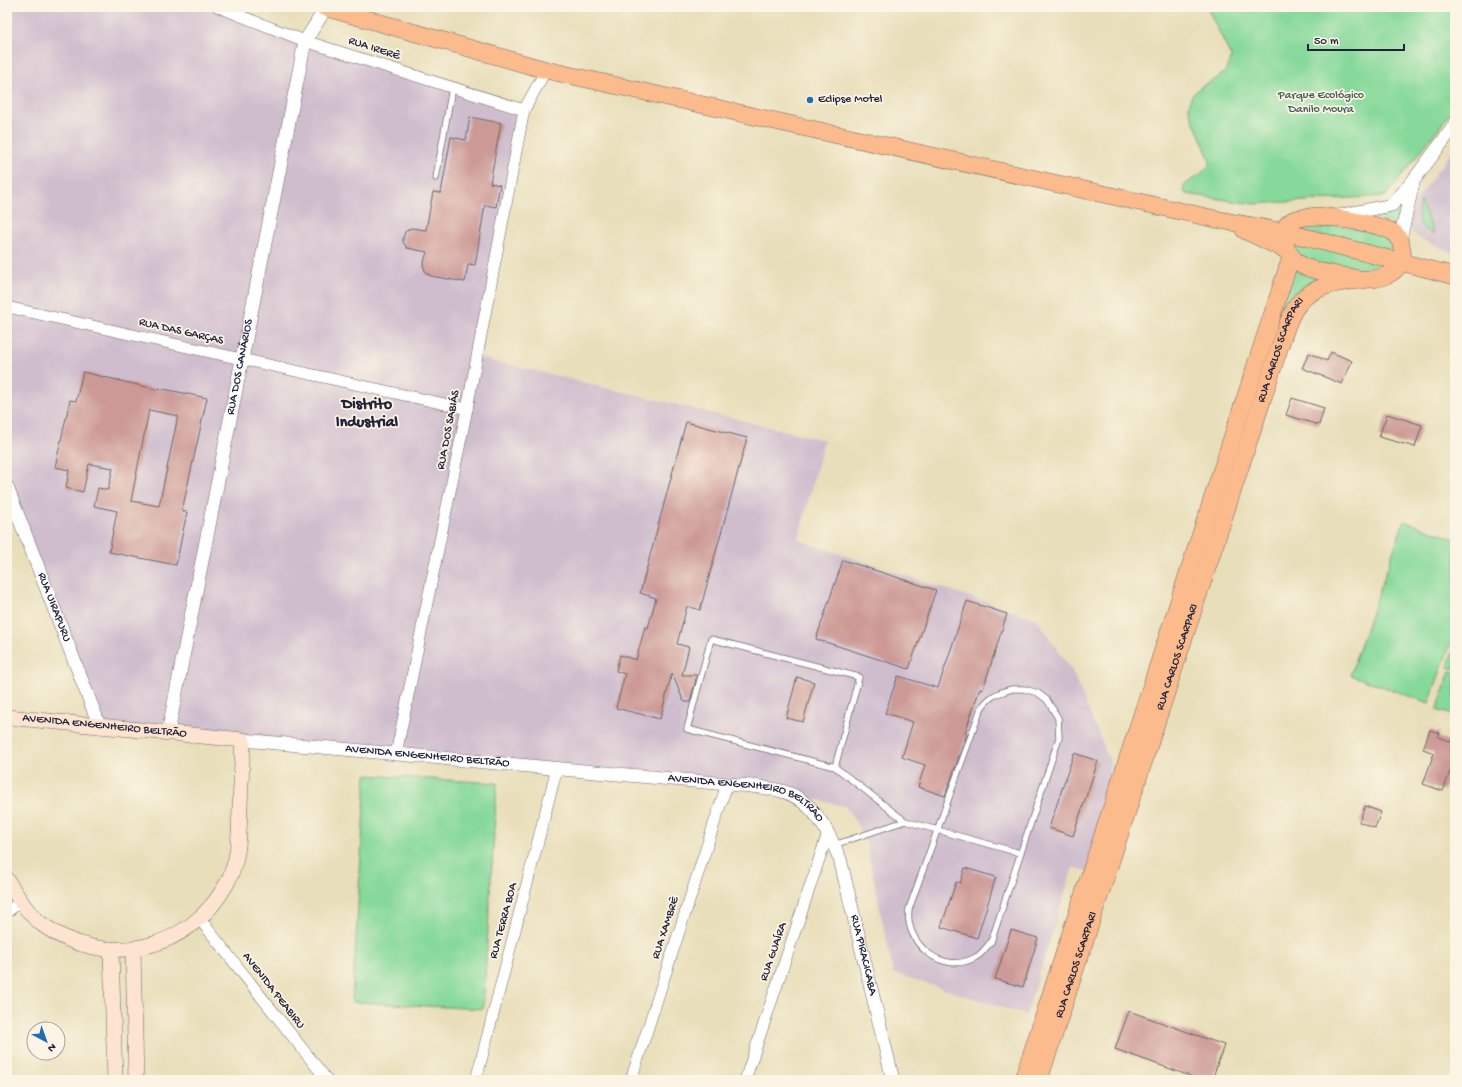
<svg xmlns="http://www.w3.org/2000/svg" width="1462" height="1087" font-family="'Gochi Hand',sans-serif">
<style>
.industrial{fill:#cfbdce}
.green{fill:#86d99a;stroke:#547e6a}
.building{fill:#cc9995;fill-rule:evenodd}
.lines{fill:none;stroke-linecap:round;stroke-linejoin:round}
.service-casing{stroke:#676467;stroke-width:7}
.minor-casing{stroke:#676467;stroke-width:12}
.tertiary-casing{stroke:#676467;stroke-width:14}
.secondary-casing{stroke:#676467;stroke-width:16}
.primary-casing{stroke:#676467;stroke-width:18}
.service{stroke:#fff;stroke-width:5.5}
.minor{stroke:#fff;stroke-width:11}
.tertiary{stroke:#fff;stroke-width:13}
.secondary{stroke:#fde4d1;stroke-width:15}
.primary{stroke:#fbbb8d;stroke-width:17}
.poi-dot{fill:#1f6fb2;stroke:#fcf5e5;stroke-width:1.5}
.labels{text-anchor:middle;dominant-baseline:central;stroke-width:3.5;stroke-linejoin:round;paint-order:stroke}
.street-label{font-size:12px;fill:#22223b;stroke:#fcf5e5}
.park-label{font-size:12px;fill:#405958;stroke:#fcf5e5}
.poi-label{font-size:12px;fill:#22223b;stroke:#fcf5e5;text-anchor:start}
.district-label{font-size:16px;font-weight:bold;fill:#22223b;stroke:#fcf5e5}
</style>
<rect width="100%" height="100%" fill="#fcf5e5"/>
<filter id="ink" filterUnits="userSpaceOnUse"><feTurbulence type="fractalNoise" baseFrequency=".025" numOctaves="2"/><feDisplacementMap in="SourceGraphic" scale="8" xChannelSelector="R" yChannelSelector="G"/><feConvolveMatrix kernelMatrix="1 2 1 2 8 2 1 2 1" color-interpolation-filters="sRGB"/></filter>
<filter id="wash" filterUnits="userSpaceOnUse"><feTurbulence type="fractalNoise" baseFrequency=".012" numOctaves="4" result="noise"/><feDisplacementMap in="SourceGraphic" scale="16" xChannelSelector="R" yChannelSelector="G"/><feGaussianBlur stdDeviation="0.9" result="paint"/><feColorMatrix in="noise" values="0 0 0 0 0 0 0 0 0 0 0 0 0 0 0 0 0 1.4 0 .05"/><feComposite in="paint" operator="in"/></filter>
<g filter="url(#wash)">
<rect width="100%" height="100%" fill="#e8deb9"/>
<g class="industrial">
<path d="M7 7H218L524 110 477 357 824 440 798 540 1037 619 1072 671 1110 761 1098 874 1073 867 1026 1015 893 973 867 846 857 824 844 806 773 789 100 727 7 487Z"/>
<path d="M1455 147V254L1420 239 1413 232 1409 225 1415 202Z"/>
</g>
<g class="green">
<path d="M1207 7H1455V107L1386 196 1253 204 1187 194 1184 192V186C1192 178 1206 173 1210 163L1209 158 1189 110C1188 77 1229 88 1231 56Z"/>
<path d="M1421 201 1434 234C1416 227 1416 218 1421 201Z"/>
<path d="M1406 203 1400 226 1369 216 1387 211Z"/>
<path d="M1315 220 1384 235 1390 238 1397 254 1294 229Z"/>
<path d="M1289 237 1390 261 1381 271 1374 274 1299 261Z"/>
<path d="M1292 269 1327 277 1306 284 1292 294 1268 367 1263 366Z"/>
<path d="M1404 521 1455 539V631L1429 703 1350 675Z"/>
<path d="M1455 645V669L1448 667Z"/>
<path d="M1450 671 1455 673V716L1437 710Z"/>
<path d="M366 775 497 783 483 1009 352 1002Z"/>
</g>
<g id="blocks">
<g class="building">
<path d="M470 117 501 123 490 183 500 185 496 207 485 205 475 265 468 264 465 282 431 276 426 273 423 265 427 252 407 248 403 242V238L405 232 411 228 426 230 433 192 441 193 451 137 466 140Z"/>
<path d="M1331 352 1352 361 1342 384 1302 368 1309 353 1327 361Z"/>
<path d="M83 372 159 390V388L207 398 182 511 187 512 176 565 109 552 117 511 94 506 98 488 108 490 113 468 89 464 83 492 66 488 69 470 55 467 70 400 76 401ZM149 410 178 416 159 506 131 501Z"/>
<path d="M1292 398 1324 408 1319 425 1286 415Z"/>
<path d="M1387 414 1422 425 1415 447 1379 437Z"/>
<path d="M686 422 747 438 700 610 687 606 677 644 689 647 682 675H697L690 702H685L683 700 672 673 660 719 616 708 625 674 616 671 620 655 636 660 645 627 648 628 656 598 640 593Z"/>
<path d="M843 560 936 590 909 669 816 639Z"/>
<path d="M967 601 1007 614 983 689 980 688 965 733 967 734 945 796 918 787 925 765 902 757 913 722 885 713 898 676 938 688Z"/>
<path d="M797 677 814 682 803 722 786 718Z"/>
<path d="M1430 730 1440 733 1438 737 1455 743V758L1443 791 1423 784 1434 753 1423 749Z"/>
<path d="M1074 753 1098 761 1073 836 1049 828Z"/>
<path d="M1365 806 1381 812 1375 828 1359 822Z"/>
<path d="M965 868 996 877 977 938 941 927 956 882 960 883Z"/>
<path d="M1011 930 1038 938 1023 987 995 979Z"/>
<path d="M1129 1011 1224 1045 1212 1080H1201L1115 1049Z"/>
</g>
</g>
</g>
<g filter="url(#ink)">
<use href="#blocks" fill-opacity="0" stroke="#676467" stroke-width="1"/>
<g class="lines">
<g class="service-casing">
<g id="service">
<path d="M436 178 452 88"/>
<path d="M1012 689H1024L1038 693 1047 700 1058 718 1059 738 991 942C986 947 982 954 976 957 943 976 904 944 909 909L980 711C987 697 997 693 1012 689Z"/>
<path d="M835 767 859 677 711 639 687 729 835 767 905 821 1020 853"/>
<path d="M834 845 905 821"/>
</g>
</g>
<g class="minor-casing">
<g id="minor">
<path d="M218 7 305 41 524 110"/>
<path d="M7 307 467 409"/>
<path d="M396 754 467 409 524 110 546 70"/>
<path d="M7 912 20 902"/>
<path d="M199 918 327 1080"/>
<path d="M476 1080 557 768"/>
<path d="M631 1080 727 784"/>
<path d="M745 1080 828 833"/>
</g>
</g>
<g class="tertiary-casing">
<g id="tertiary">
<path d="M1337 216 1392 205 1413 181 1455 125"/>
<path d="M1400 240 1413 183"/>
<path id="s1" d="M7 487 100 727"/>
<path id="s2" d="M168 733 305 41 326 8"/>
<path id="s3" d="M243 740 727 784C746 786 767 786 785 792 814 801 829 833 840 859L893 1080"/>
</g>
</g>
<g class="secondary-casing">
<g id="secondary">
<path id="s4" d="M7 717 243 740C242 762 241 784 240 806 239 833 240 859 227 883 191 951 105 970 43 925 27 913 17 896 7 880"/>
<path d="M111 949 115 1080"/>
<path d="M133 949 136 1080"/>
</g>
</g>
<g class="primary-casing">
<g id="primary">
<path d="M324 7 546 70 1220 220 1285 232 1455 276"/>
<path d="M1317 216C1332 217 1383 224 1394 233 1399 236 1401 243 1402 249 1406 276 1374 282 1354 278 1339 275 1313 272 1301 265 1287 257 1274 230 1293 220 1301 217 1309 217 1317 216Z"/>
<path d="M1244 230 1286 250"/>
<path d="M1023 1080 1291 257"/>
<path id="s5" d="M1039 1080 1279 349C1283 337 1287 323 1293 312 1306 286 1337 282 1363 280"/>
</g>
</g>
<use href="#service" class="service"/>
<use href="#minor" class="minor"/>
<use href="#tertiary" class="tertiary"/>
<use href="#secondary" class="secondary"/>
<use href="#primary" class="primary"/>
</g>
</g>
<circle class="poi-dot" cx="810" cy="100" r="4"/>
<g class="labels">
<g class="street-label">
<text transform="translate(374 49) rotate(18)">RUA IRERÊ</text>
<text transform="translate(181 332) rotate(13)">RUA DAS GARÇAS</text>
<text stroke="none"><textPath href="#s5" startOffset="769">RUA CARLOS SCARPARI</textPath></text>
<text stroke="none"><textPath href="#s2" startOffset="373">RUA DOS CANÁRIOS</textPath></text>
<text transform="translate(449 430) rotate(-79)">RUA DOS SABIÁS</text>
<text stroke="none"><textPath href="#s1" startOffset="129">RUA UIRAPURU</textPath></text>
<text stroke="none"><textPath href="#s5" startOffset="445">RUA CARLOS SCARPARI</textPath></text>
<text stroke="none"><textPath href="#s4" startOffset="98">AVENIDA ENGENHEIRO BELTRÃO</textPath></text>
<text stroke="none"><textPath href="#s3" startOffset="185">AVENIDA ENGENHEIRO BELTRÃO</textPath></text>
<text stroke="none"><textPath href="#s3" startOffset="509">AVENIDA ENGENHEIRO BELTRÃO</textPath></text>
<text transform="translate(504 921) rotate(-75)">RUA TERRA BOA</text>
<text transform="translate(666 928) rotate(-72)">RUA XAMBRÊ</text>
<text transform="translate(774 952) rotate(-71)">RUA GUAÍRA</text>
<text stroke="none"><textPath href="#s3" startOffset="733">RUA PIRACICABA</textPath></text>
<text stroke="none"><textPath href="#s5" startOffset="121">RUA CARLOS SCARPARI</textPath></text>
<text transform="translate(273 991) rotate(52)">AVENIDA PEABIRU</text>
</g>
<g class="park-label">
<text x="1321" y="96">Parque Ecológico<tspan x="1321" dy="14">Danilo Moura</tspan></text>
</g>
<g class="poi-label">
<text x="818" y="100">Eclipse Motel</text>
</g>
<g class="district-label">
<text x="367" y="405">Distrito<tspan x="367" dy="18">Industrial</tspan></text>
</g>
</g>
<rect width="1462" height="1087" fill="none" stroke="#fcf5e5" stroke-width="24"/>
<g transform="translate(46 1041) rotate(139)"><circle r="19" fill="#fcf5e5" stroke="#a5a1a1"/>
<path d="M0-3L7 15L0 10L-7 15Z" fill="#1f6fb2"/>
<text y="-6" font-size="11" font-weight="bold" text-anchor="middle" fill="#22223b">N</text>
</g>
<path d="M1308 44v6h96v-6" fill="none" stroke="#22223b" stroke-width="2"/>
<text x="1314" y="44" font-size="12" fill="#22223b" stroke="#fcf5e5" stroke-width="3" paint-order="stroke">50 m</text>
</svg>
